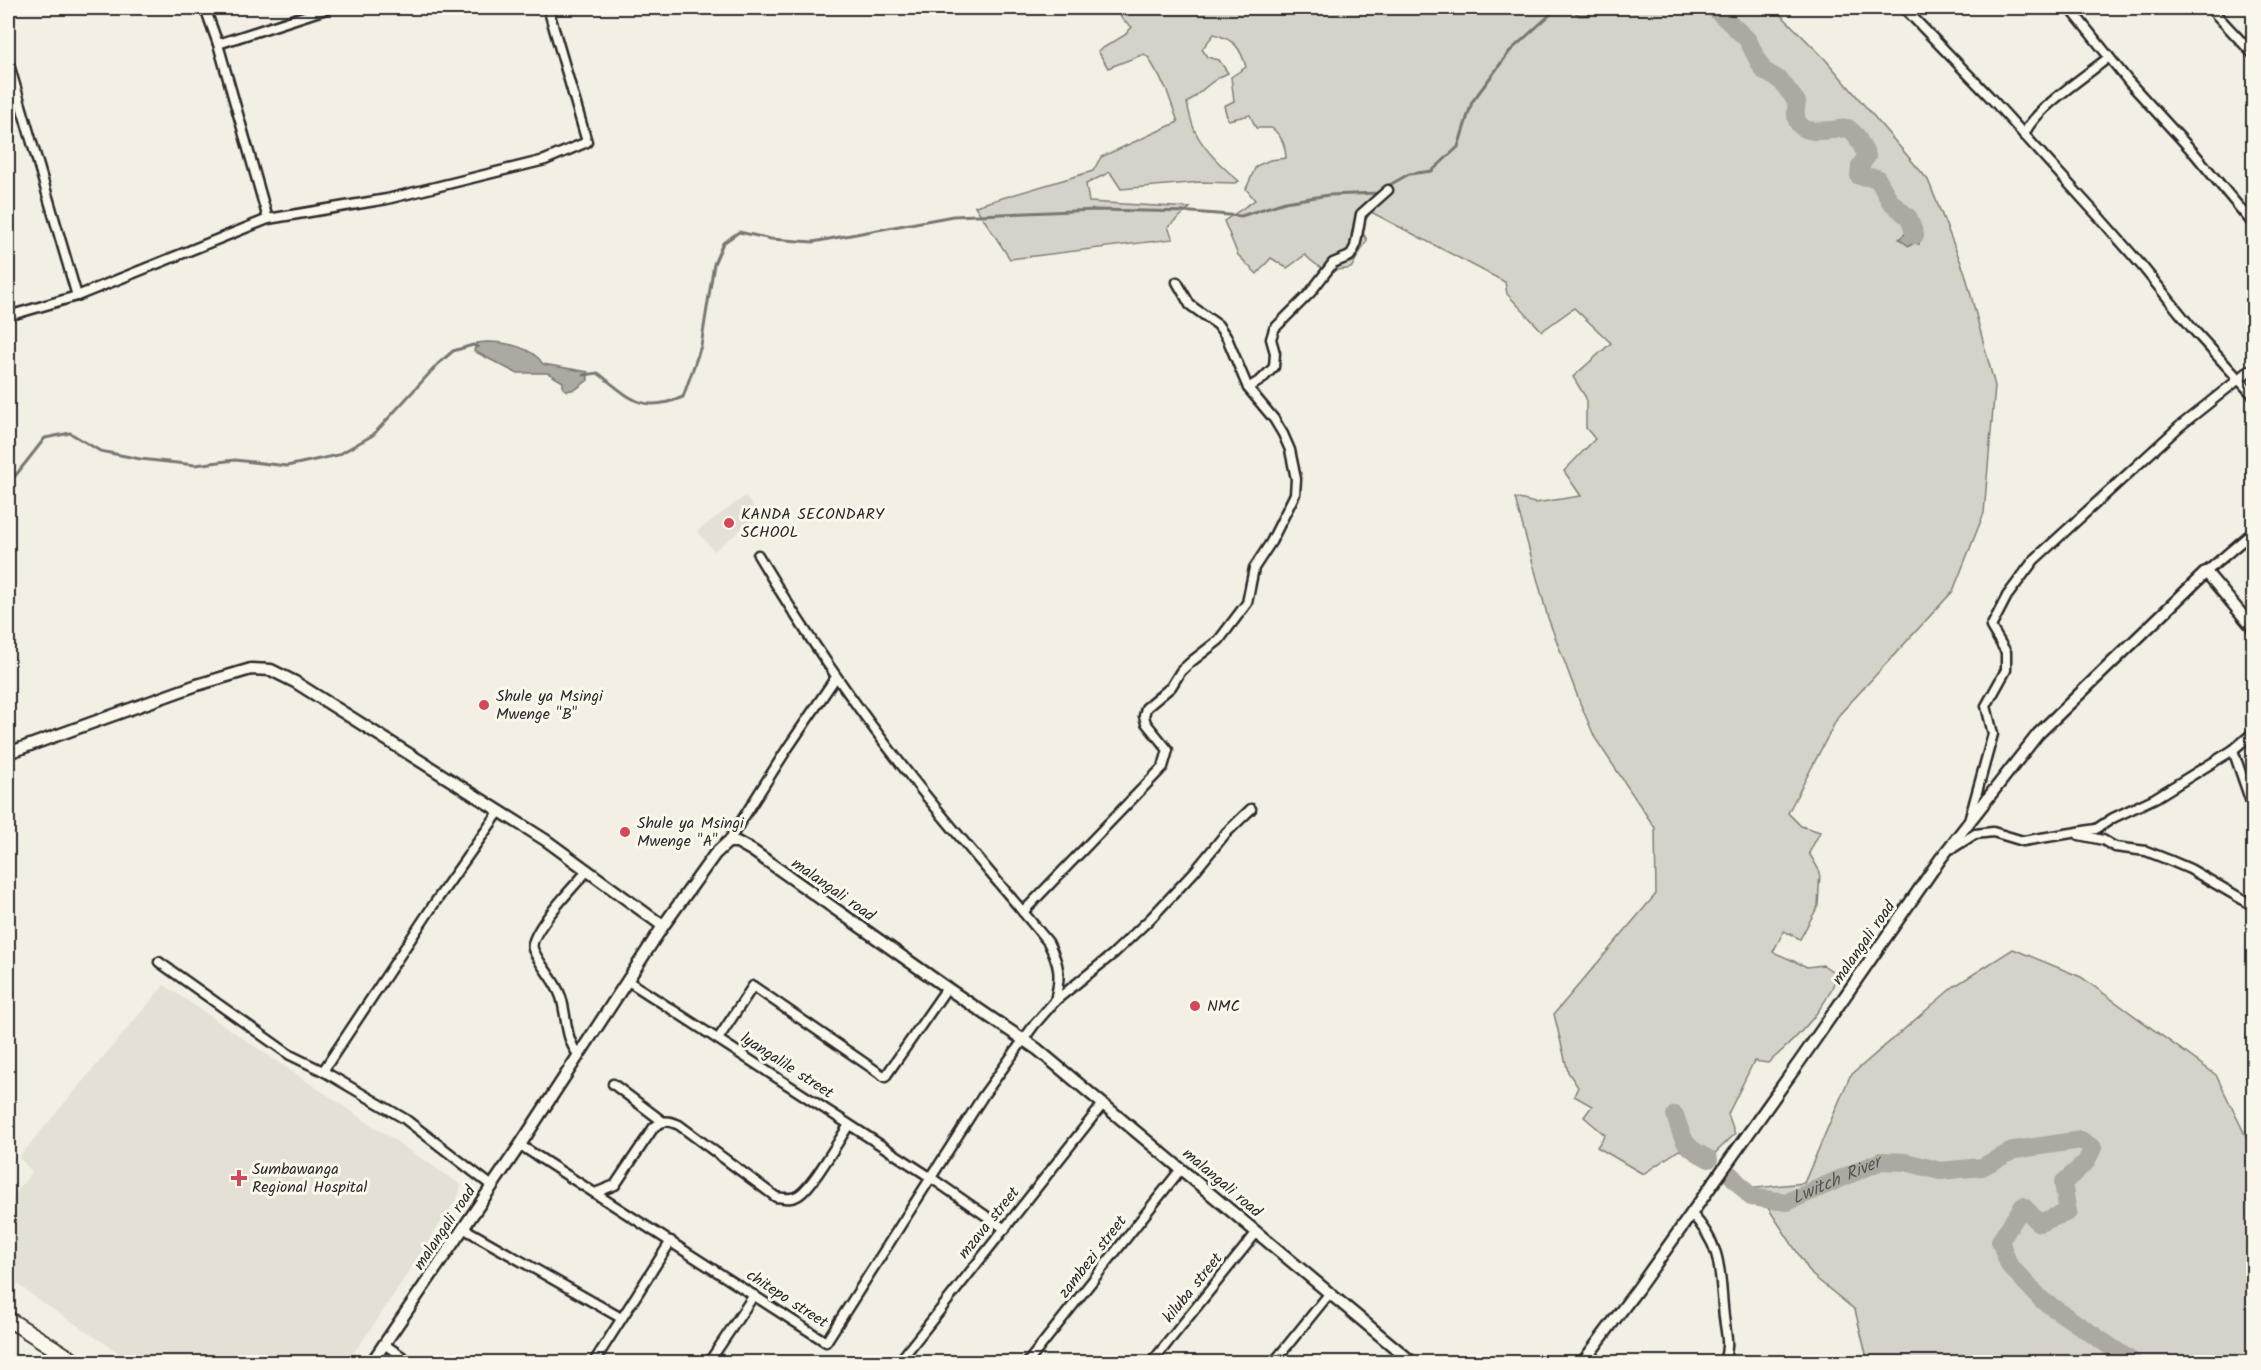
<svg xmlns="http://www.w3.org/2000/svg" width="2261" height="1370" font-family="Kalam,sans-serif">
<style>
.built{fill:#e4e0d6}
.green{fill:#d5d2c9;stroke:#807e7a;stroke-width:1.5}
.water{fill:#aca9a2;stroke:#787772;stroke-width:1.5}
.lines{fill:none;stroke-linecap:round;stroke-linejoin:round}
.stream{stroke:#787772;stroke-width:3}
.river{stroke:#aca9a2;stroke-width:18}
.minor-casing{stroke:#2b2b2b;stroke-width:13}
.tertiary-casing{stroke:#2b2b2b;stroke-width:15}
.trunk-casing{stroke:#2b2b2b;stroke-width:18}
.minor{stroke:#fbf7ec;stroke-width:8}
.tertiary{stroke:#fbf7ec;stroke-width:10}
.trunk{stroke:#fbf7ec;stroke-width:14}
.poi-dot{fill:#d1495b;stroke:#fbf7ec;stroke-width:2}
.labels{text-anchor:middle;dominant-baseline:central;stroke-width:6;stroke-linejoin:round;paint-order:stroke}
.poi-label{font-size:16px;fill:#2b2b2b;stroke:#fbf7ec;text-anchor:start}
.street-label{font-size:16px;fill:#2b2b2b;stroke:#fbf7ec}
.water-label{font-size:18px;font-style:italic;fill:#585755;stroke:#fbf7ec}
</style>
<rect width="100%" height="100%" fill="#f3efe4"/>
<filter id="ink" filterUnits="userSpaceOnUse"><feTurbulence type="fractalNoise" baseFrequency=".0167" numOctaves="2"/><feDisplacementMap in="SourceGraphic" scale="12" xChannelSelector="R" yChannelSelector="G"/><feConvolveMatrix kernelMatrix="1 2 1 2 8 2 1 2 1" color-interpolation-filters="sRGB"/></filter>
<g filter="url(#ink)">
<g class="built">
<path d="M745 496 760 515 714 551 697 531Z"/>
<path d="M164 985 461 1185 459 1195 369 1332 347 1362H133L37 1299 8 1276V1202L32 1172 19 1157Z"/>
</g>
<g class="green">
<path d="M1116 8H1774L1825 59 1928 180 1965 273 1995 386 1984 513 1953 591 1839 715 1788 813 1801 826 1820 832 1809 853 1820 872 1818 906 1800 939 1784 931 1773 952 1807 967 1823 965 1832 971 1836 978C1825 1011 1794 1041 1768 1063L1754 1061 1728 1114 1735 1134 1709 1159 1679 1150 1643 1174 1597 1147 1605 1135 1584 1117 1592 1106 1574 1096 1578 1087 1568 1072 1554 1014 1656 894 1655 828 1595 738 1580 703 1548 618 1515 498 1535 503 1581 496 1564 471 1595 439 1586 428V398L1573 377 1611 343 1574 308 1542 331 1507 294 1505 282 1371 212 1360 228 1367 240 1351 268C1329 272 1322 272 1305 255L1287 268 1271 258 1257 274 1238 255 1224 221 1255 200 1246 189 1256 166 1270 160 1286 158C1285 144 1282 137 1272 128H1256L1250 115 1228 120 1224 106 1234 101 1231 77 1246 67C1240 46 1234 40 1214 34L1202 49 1207 57 1219 60 1228 73C1211 80 1201 92 1187 103 1189 112 1191 122 1195 131 1204 150 1222 167 1239 181L1235 183 1200 182 1121 189 1110 172 1086 184 1089 202 1190 208 1168 227 1173 239 1010 259 975 206 1093 171 1101 157 1178 122 1166 88 1148 57 1144 54 1108 68 1098 51 1125 35 1132 27 1122 19Z"/>
<path d="M2013 949 2081 977 2216 1075 2253 1151V1362H1868L1855 1310 1812 1275 1755 1188 1804 1183 1850 1076 1953 987Z"/>
</g>
<g class="water">
<path d="M1916 224 1921 230 1919 244 1914 243 1909 246 1899 239Z"/>
<path d="M487 342C505 342 533 347 543 364L588 372V380L576 389 567 391 563 388V382L548 373H516L474 351 476 343Z"/>
</g>
<g class="lines">
<g class="stream">
<path d="M1386 187 1409 174 1432 171 1458 147 1472 102 1510 51 1552 13 1572 10 1579 15H1588L1594 8"/>
<path d="M584 375 598 373C630 398 641 414 683 397L701 346 714 264 723 243 739 232 771 239 813 242 953 216 1096 210 1192 212 1241 216 1285 202 1329 195 1378 193 1381 191"/>
<path d="M8 485 45 438 70 433 100 451 140 459 195 465 235 460 287 466 338 455 373 435 438 364 453 351 473 345 478 347"/>
</g>
<g class="river">
<path d="M1714 8 1747 39 1763 70 1781 81 1797 102C1789 141 1824 130 1848 128L1856 135 1867 156 1860 166 1859 176 1877 178 1890 201 1909 218 1915 235"/>
<path d="M1675 1115C1684 1142 1683 1146 1709 1159"/>
<path id="s1" d="M1731 1175 1751 1197 1787 1202 1881 1161 1906 1162 1940 1171 1982 1167 2014 1150 2081 1140 2093 1148 2086 1162 2063 1183 2068 1212 2039 1223 2023 1206 2000 1241 2009 1265 2042 1300 2133 1362"/>
</g>
<g class="minor-casing">
<g id="minor">
<path d="M205 8 218 44 268 219"/>
<path d="M1904 8 1989 96 2099 217 2142 266 2191 327 2254 396"/>
<path d="M2070 8 2129 82 2194 153 2254 225"/>
<path d="M2210 8 2254 55"/>
<path d="M218 44 329 8"/>
<path d="M8 61 77 296"/>
<path d="M2024 135C2034 109 2086 76 2109 57"/>
<path d="M8 316 77 296 268 219 387 199 545 160 587 142 548 8"/>
<path d="M1248 388 1261 380 1274 367 1275 353 1271 339 1274 329 1310 293 1333 263 1350 256 1355 247 1361 214 1388 190"/>
<path d="M758 555C804 632 855 706 911 777 955 833 1003 887 1048 942 1060 966 1061 975 1055 1001"/>
<path d="M2206 572 2254 531"/>
<path d="M2233 750 2254 811"/>
<path d="M1969 821 1993 734 1986 706 2006 670V652L1991 627 2007 596 2034 560 2180 426 2254 367"/>
<path d="M2079 835 2103 840 2115 847 2146 851 2169 860 2190 869 2254 906"/>
<path d="M728 842 787 749 836 677"/>
<path d="M1953 848 1975 834 1993 832 2023 841 2096 829 2113 818 2155 798 2233 750 2254 732"/>
<path d="M1023 912 1163 767 1168 750 1146 723 1144 716 1146 708 1171 687 1181 671 1192 661 1219 640 1247 603 1254 568 1271 542 1295 494 1296 479 1290 450 1283 434 1274 419 1248 388 1227 338 1218 325 1190 305 1177 282"/>
<path d="M159 962 290 1055 323 1071 405 1119 492 1186"/>
<path d="M628 981 930 1177 1005 1229"/>
<path d="M718 1039 753 986 885 1077 947 988"/>
<path d="M578 1054C565 1039 567 1016 561 997 555 979 539 965 533 949 528 933 577 883 588 870"/>
<path d="M323 1071 436 901 499 812"/>
<path d="M613 1084 662 1121"/>
<path d="M520 1145 826 1342 983 1096 1034 1025 1055 1001 1113 954 1151 918 1195 871 1226 833 1251 809"/>
<path d="M595 1193 615 1185 654 1127C664 1120 668 1120 679 1125L776 1197C784 1198 792 1200 799 1195 814 1185 838 1141 849 1125"/>
<path d="M1691 1213C1724 1249 1719 1271 1724 1317 1726 1335 1730 1343 1724 1362"/>
<path d="M463 1228 621 1318"/>
<path d="M384 1344 410 1362"/>
<path d="M594 1362 671 1241"/>
<path d="M709 1362 754 1295"/>
<path d="M899 1362 1103 1104"/>
<path d="M1028 1362 1181 1169"/>
<path d="M1152 1362 1257 1232"/>
<path d="M1274 1362 1329 1294"/>
<path d="M1393 1362 1400 1353"/>
</g>
</g>
<g class="tertiary-casing">
<g id="tertiary">
<path d="M8 753 197 685 251 669 271 670 295 682 547 841 663 926"/>
<path d="M372 1362 520 1145 663 926 715 854 728 842H737L753 851 947 988 1037 1049 1412 1362"/>
<path d="M1583 1362 1637 1290 1800 1061 1941 858 2038 734 2206 572 2254 629"/>
</g>
</g>
<g class="trunk-casing">
<path id="trunk" d="M8 1319 76 1362"/>
</g>
<use href="#minor" class="minor"/>
<use href="#tertiary" class="tertiary"/>
<use href="#trunk" class="trunk"/>
</g>
</g>
<g class="poi-dot">
<circle cx="729" cy="523" r="6"/>
<circle cx="484" cy="705" r="6"/>
<circle cx="625" cy="832" r="6"/>
<circle cx="1195" cy="1006" r="6"/>
<path d="M236 1169h6v6h6v6h-6v6h-6v-6h-6v-6h6z"/>
</g>
<g class="labels">
<g class="poi-label">
<text x="741" y="514">KANDA SECONDARY<tspan x="741" dy="18">SCHOOL</tspan></text>
<text x="496" y="696">Shule ya Msingi<tspan x="496" dy="18">Mwenge "B"</tspan></text>
<text x="637" y="823">Shule ya Msingi<tspan x="637" dy="18">Mwenge "A"</tspan></text>
<text x="1207" y="1006">NMC</text>
<text x="252" y="1169">Sumbawanga<tspan x="252" dy="18">Regional Hospital</tspan></text>
</g>
<g class="street-label">
<text transform="translate(833 890) rotate(35)">malangali road</text>
<text transform="translate(1864 943) rotate(-55)">malangali road</text>
<text transform="translate(787 1066) rotate(33)">lyangalile street</text>
<text transform="translate(1222 1183) rotate(40)">malangali road</text>
<text transform="translate(989 1223) rotate(-51)">mzava street</text>
<text transform="translate(445 1228) rotate(-56)">malangali road</text>
<text transform="translate(1093 1257) rotate(-52)">zambezi street</text>
<text transform="translate(1193 1288) rotate(-51)">kiluba street</text>
<text transform="translate(787 1299) rotate(33)">chitepo street</text>
</g>
<g class="water-label">
<text stroke="none"><textPath href="#s1" startOffset="120">Lwitch River</textPath></text>
</g>
</g>
<rect width="2261" height="1370" fill="none" stroke="#fbf7ec" stroke-width="30"/>
<rect x="15" y="15" width="2231" height="1340" fill="none" stroke="#2b2b2b" stroke-width="2" filter="url(#ink)"/>
</svg>
